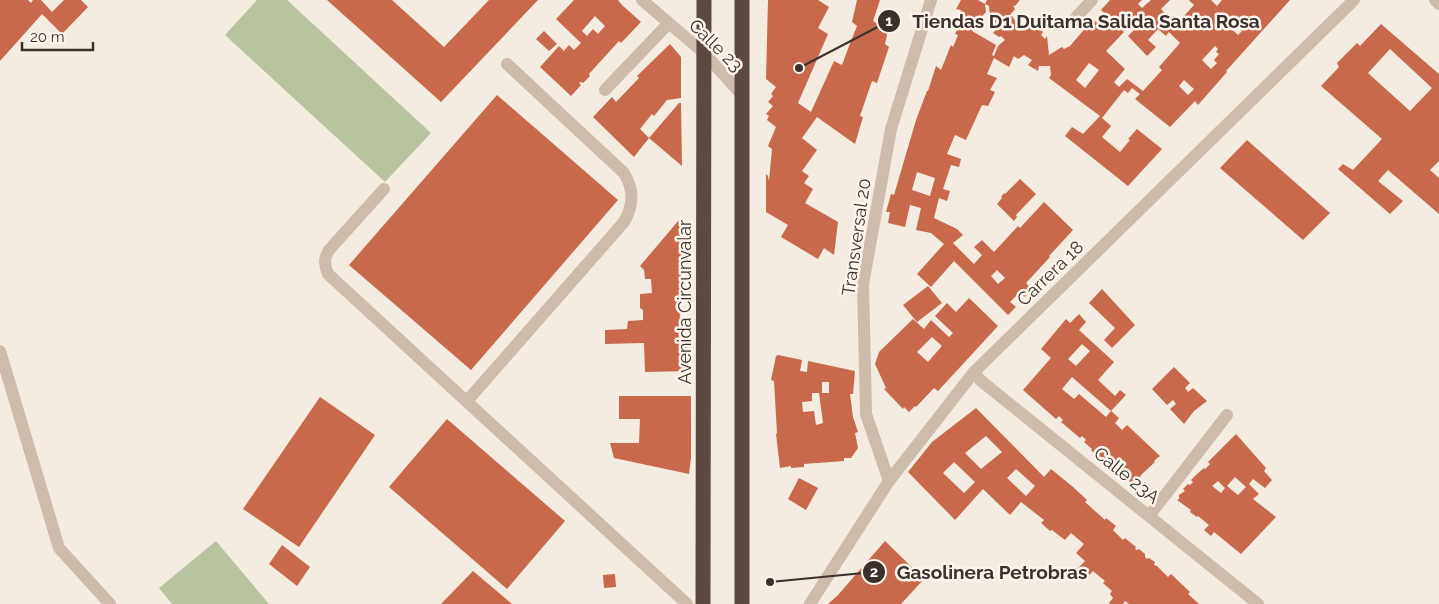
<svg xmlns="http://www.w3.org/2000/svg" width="1439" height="604" font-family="Raleway,sans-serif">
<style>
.green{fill:#b8c4a0}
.building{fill:#c8694b;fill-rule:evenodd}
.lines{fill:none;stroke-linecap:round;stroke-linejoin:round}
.lane{stroke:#cdbbac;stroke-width:12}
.street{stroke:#cdbbac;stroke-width:12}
.highway{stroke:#5c4a42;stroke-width:15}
.labels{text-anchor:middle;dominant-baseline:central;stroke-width:5;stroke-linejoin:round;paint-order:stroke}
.street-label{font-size:18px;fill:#3b302b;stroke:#fbf5ee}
.leader{fill:none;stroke:#3b302b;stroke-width:2}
.callout-dot{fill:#3b302b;stroke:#fbf5ee;stroke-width:2}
.mark-label{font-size:15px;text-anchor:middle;font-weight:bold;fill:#fff}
.callout-label{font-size:19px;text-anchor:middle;font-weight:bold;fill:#3b302b;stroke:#fbf5ee;stroke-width:5;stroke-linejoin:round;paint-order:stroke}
</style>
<rect width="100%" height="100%" fill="#f4ebe1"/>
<g class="green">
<path d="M257 0H287L431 133 385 182 225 35Z"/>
<path d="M216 541 269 604H172L159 588Z"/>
</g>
<g class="building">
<path d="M0 0H28L31 3 33 0H41L52 12 64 0H81L88 7 62 34 42 14 0 61Z"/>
<path d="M327 0H392L444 47 489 0H538L441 102Z"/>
<path d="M574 0H618L622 5 641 22 621 43 619 41 589 74 590 76 583 83 581 82 579 83 581 85 571 96 540 67 559 46 564 51 569 45 574 50 581 43 556 19ZM595 16 605 26 598 34 593 29 587 36 582 31Z"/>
<path d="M768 0H818L829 7 818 28 828 34 798 103 811 112 834 61 842 65 849 46 857 26 852 22 857 0H880L873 21 888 30 885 44 889 47 877 83 872 81 860 116 863 117 855 144 817 117 802 138 817 150 802 171 809 176 804 183 813 189 805 203 838 222 834 255 824 248 818 259 781 237 788 225 766 212V174L768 176 769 181 772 149 768 146 776 127 767 120 769 116 766 114 773 106 768 102 773 96 771 94 776 87 766 79Z"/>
<path d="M961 0H978L985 4 987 0H1020L1015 6 1013 5 1015 9 1009 16H1012L1016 22 1021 21 1027 30 1032 24 1043 32 1041 35 1045 39 1047 36 1049 55 1062 47 1064 49 1070 46 1093 19 1097 23 1106 15 1101 10 1110 0H1142L1138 4 1142 8 1151 0H1170L1161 9 1176 25 1194 5 1189 0H1211L1217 6 1222 0H1290L1226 71 1227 72 1198 105 1195 101 1170 127 1135 99 1140 94 1132 88 1128 93 1124 90 1102 118 1111 126 1102 137 1120 152 1130 140 1128 139 1137 129 1162 149 1128 186 1065 136 1072 127 1083 134 1100 116 1049 78 1051 75 1050 66H1039L1038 71 1028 65 1032 60 1024 55 1018 59 1014 56 1009 67 994 58 987 74 997 78 990 90 995 92 988 106 982 105 966 140 955 135 947 154 961 159 959 167 951 165 943 189 950 191 947 201 939 198 934 218 957 229 963 235 953 243 974 264 982 255 974 247 982 240 994 252 1018 226 1020 228 1044 202 1073 230 1049 256 1050 257 1026 283 1032 289 1025 297 1020 292 1010 302 1016 307 1008 315 954 261 931 287 917 274 944 244 931 233 916 230 921 208 910 205 905 227 888 223 890 212H886L891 194 894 195 916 120 927 91H928L936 66 941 70 951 45 953 47 958 35 955 34 960 24 955 21 961 10 956 9ZM985 4 989 6 991 28 995 31 993 33 999 37 1001 36 1005 40 998 46 994 56 992 55 996 45 972 31 978 25 976 23 986 12ZM1126 18 1136 28 1128 36 1147 56 1156 47 1148 40 1158 29 1166 36 1169 32 1180 43 1159 67 1162 70 1143 91 1127 79 1119 87 1114 82 1125 69 1106 51 1124 32 1118 26ZM1231 19 1242 31 1238 35 1226 24ZM1215 46 1218 49 1216 52 1219 54 1214 60 1217 63 1211 69 1202 60ZM1089 63 1099 70 1085 88 1076 80ZM1184 80 1194 89 1188 95 1179 86ZM917 172 935 178 930 196 912 190ZM997 270 1005 278 998 284 991 276Z"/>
<path d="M1381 24 1439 74V161L1430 170 1439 178V214L1388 170 1378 181 1403 201 1390 214 1338 169 1343 164 1353 170 1382 139 1321 86 1339 67 1337 63 1357 43 1360 46ZM1390 49 1432 88 1410 111 1368 73Z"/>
<path d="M544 31 557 44 549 51 536 39Z"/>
<path d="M670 44 681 57V98L667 100 654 116 652 114 640 129 649 138 634 157 593 117 612 97 616 102 639 78 637 76Z"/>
<path d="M497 95 618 200 471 370 349 265Z"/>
<path d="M679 103H681L682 166 649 138Z"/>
<path d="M1247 140 1330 213 1303 240 1220 168Z"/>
<path d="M1020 179 1036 194 1016 215 1017 217 1014 221 997 204 1002 198 1001 197 1004 193 1005 194Z"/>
<path d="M679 220 682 223V241H680V246H682L679 343 687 342 688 371 645 372 644 343 605 344V330L627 329 628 321 643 320V310L640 308V294L652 293 651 279H645L644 270 640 266Z"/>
<path d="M928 286 942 303 917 322 903 305Z"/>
<path d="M1102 289 1135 325 1112 348 1104 340 1115 328 1089 303Z"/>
<path d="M969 298 998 326 938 391 934 388 916 407 915 406 909 412 904 407 903 409 884 389 886 388 875 364 879 352 913 319 924 329 931 320 949 337 953 333 935 316 947 303 956 312ZM932 337 942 346 928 362 917 352Z"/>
<path d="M1079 314 1086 322 1079 330 1114 362 1098 380 1115 396 1120 390 1126 395 1111 411 1119 418 1115 423 1122 430 1127 425 1160 456 1155 460 1154 462H1155L1142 474 1134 486 1113 465 1108 463 1100 456 1099 458 1091 450 1092 449 1084 442 1086 440 1082 436 1080 438 1061 422 1063 420 1059 416 1056 419 1023 390 1051 358 1041 349 1066 319 1070 323ZM1082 344 1090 351 1076 366 1068 359ZM1072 377 1111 411 1106 417 1079 394 1074 399 1062 389Z"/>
<path d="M778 355 802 360 800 371 807 372 808 361 855 371 853 394H850L853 417 858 432 855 433 858 448 851 458H844V461L804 464V467L791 468V466L780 468 776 434 777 433 774 381 771 380 776 356ZM822 382H829V393H822ZM812 393H819L823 423 816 425 814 411 803 412 802 402 812 401Z"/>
<path d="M1174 367 1190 383 1185 388 1188 392 1193 388 1207 401 1194 411 1184 424 1170 409 1176 404 1173 400 1167 405 1152 389Z"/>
<path d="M619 396H691V458L689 474 614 458 610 443H639L640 419H619Z"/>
<path d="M320 397 375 435 299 547 243 509Z"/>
<path d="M976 408 1044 477 1051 469 1073 487 1087 500 1085 502 1105 520 1106 518 1116 526 1113 530 1123 540 1125 538 1136 547 1135 549 1137 550 1139 549 1145 554V557L1147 559 1149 558 1155 562 1154 565 1157 566 1168 577 1171 574 1190 592 1188 594 1199 604H1129L1125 601 1123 604H1110L1109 603 1113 598 1110 594 1112 591 1103 583 1105 581 1093 571 1083 582 1072 574 1085 561 1076 553 1084 544 1071 533 1065 540 1052 530 1050 531 1041 523 1044 520 1021 502 1010 515 983 489 955 520 908 472 932 442ZM986 436 1002 452 981 469 965 453ZM954 462 975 482 964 493 943 473ZM1016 469 1035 486 1026 496 1007 478Z"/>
<path d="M447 419 565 521 507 589 389 487Z"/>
<path d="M1236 434 1266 468 1264 471 1272 480 1265 488 1253 479 1249 484 1259 494 1253 499 1276 517 1241 554 1214 532 1211 536 1204 530 1209 525 1198 516 1197 517 1190 512 1191 510 1177 500 1179 499V495L1185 491 1183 489 1188 484 1190 485 1193 482 1191 480 1197 474 1204 468 1205 469 1210 464 1208 462ZM1235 477 1246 487 1238 495 1227 486ZM1218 481 1225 488 1221 493 1212 486Z"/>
<path d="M799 478 818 488 806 510 788 499Z"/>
<path d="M885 541 924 579 901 604H828L838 595Z"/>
<path d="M282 545 310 567 297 586 269 564Z"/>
<path d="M473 571 512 604H441Z"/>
<path d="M615 574 616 587 604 588 603 575Z"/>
</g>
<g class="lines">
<g class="lane">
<path d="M384 189 329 250C324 258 324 264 328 274L687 604"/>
<path d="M467 401 624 222C634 204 634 190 624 173L507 64"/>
</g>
<g class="street">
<path d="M642 0 704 53 742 95"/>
<path d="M1435 0 1439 4"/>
<path d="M1070 24 1092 0"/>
<path d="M605 90 668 24"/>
<path d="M0 351 59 548 110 604"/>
<path d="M974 372 980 380 1258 604"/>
<path d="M889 481 866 414 863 284 891 129 931 0"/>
<path d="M1149 516 1227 415"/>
<path d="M810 604 889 481 974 372 1354 0"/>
</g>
<g class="highway">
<path d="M703 604 704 0"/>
<path d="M742 604V0"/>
</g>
</g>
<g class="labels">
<g class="street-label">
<text transform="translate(716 45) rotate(44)">Calle 23</text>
<text transform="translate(856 237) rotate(-82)">Transversal 20</text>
<text transform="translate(1050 273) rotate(-44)">Carrera 18</text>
<text transform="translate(684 302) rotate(-90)">Avenida Circunvalar</text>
<text transform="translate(1127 475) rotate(39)">Calle 23A</text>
</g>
</g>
<path class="leader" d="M799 68L889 21M770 582L874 572"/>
<g class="callout-dot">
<circle cx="799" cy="68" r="5"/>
<circle cx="770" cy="582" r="5"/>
<circle cx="889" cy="21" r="12"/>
<circle cx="874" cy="572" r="12"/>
</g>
<g class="mark-label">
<text x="889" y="26">1</text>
<text x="874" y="577">2</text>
</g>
<g class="callout-label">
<text x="1086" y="28">Tiendas D1 Duitama Salida Santa Rosa</text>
<text x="992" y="579">Gasolinera Petrobras</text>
</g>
<path d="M22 42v8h71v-8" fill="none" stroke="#3b302b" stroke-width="2.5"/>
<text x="30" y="42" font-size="15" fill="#3b302b" stroke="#fbf5ee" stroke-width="4" paint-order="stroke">20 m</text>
</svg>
